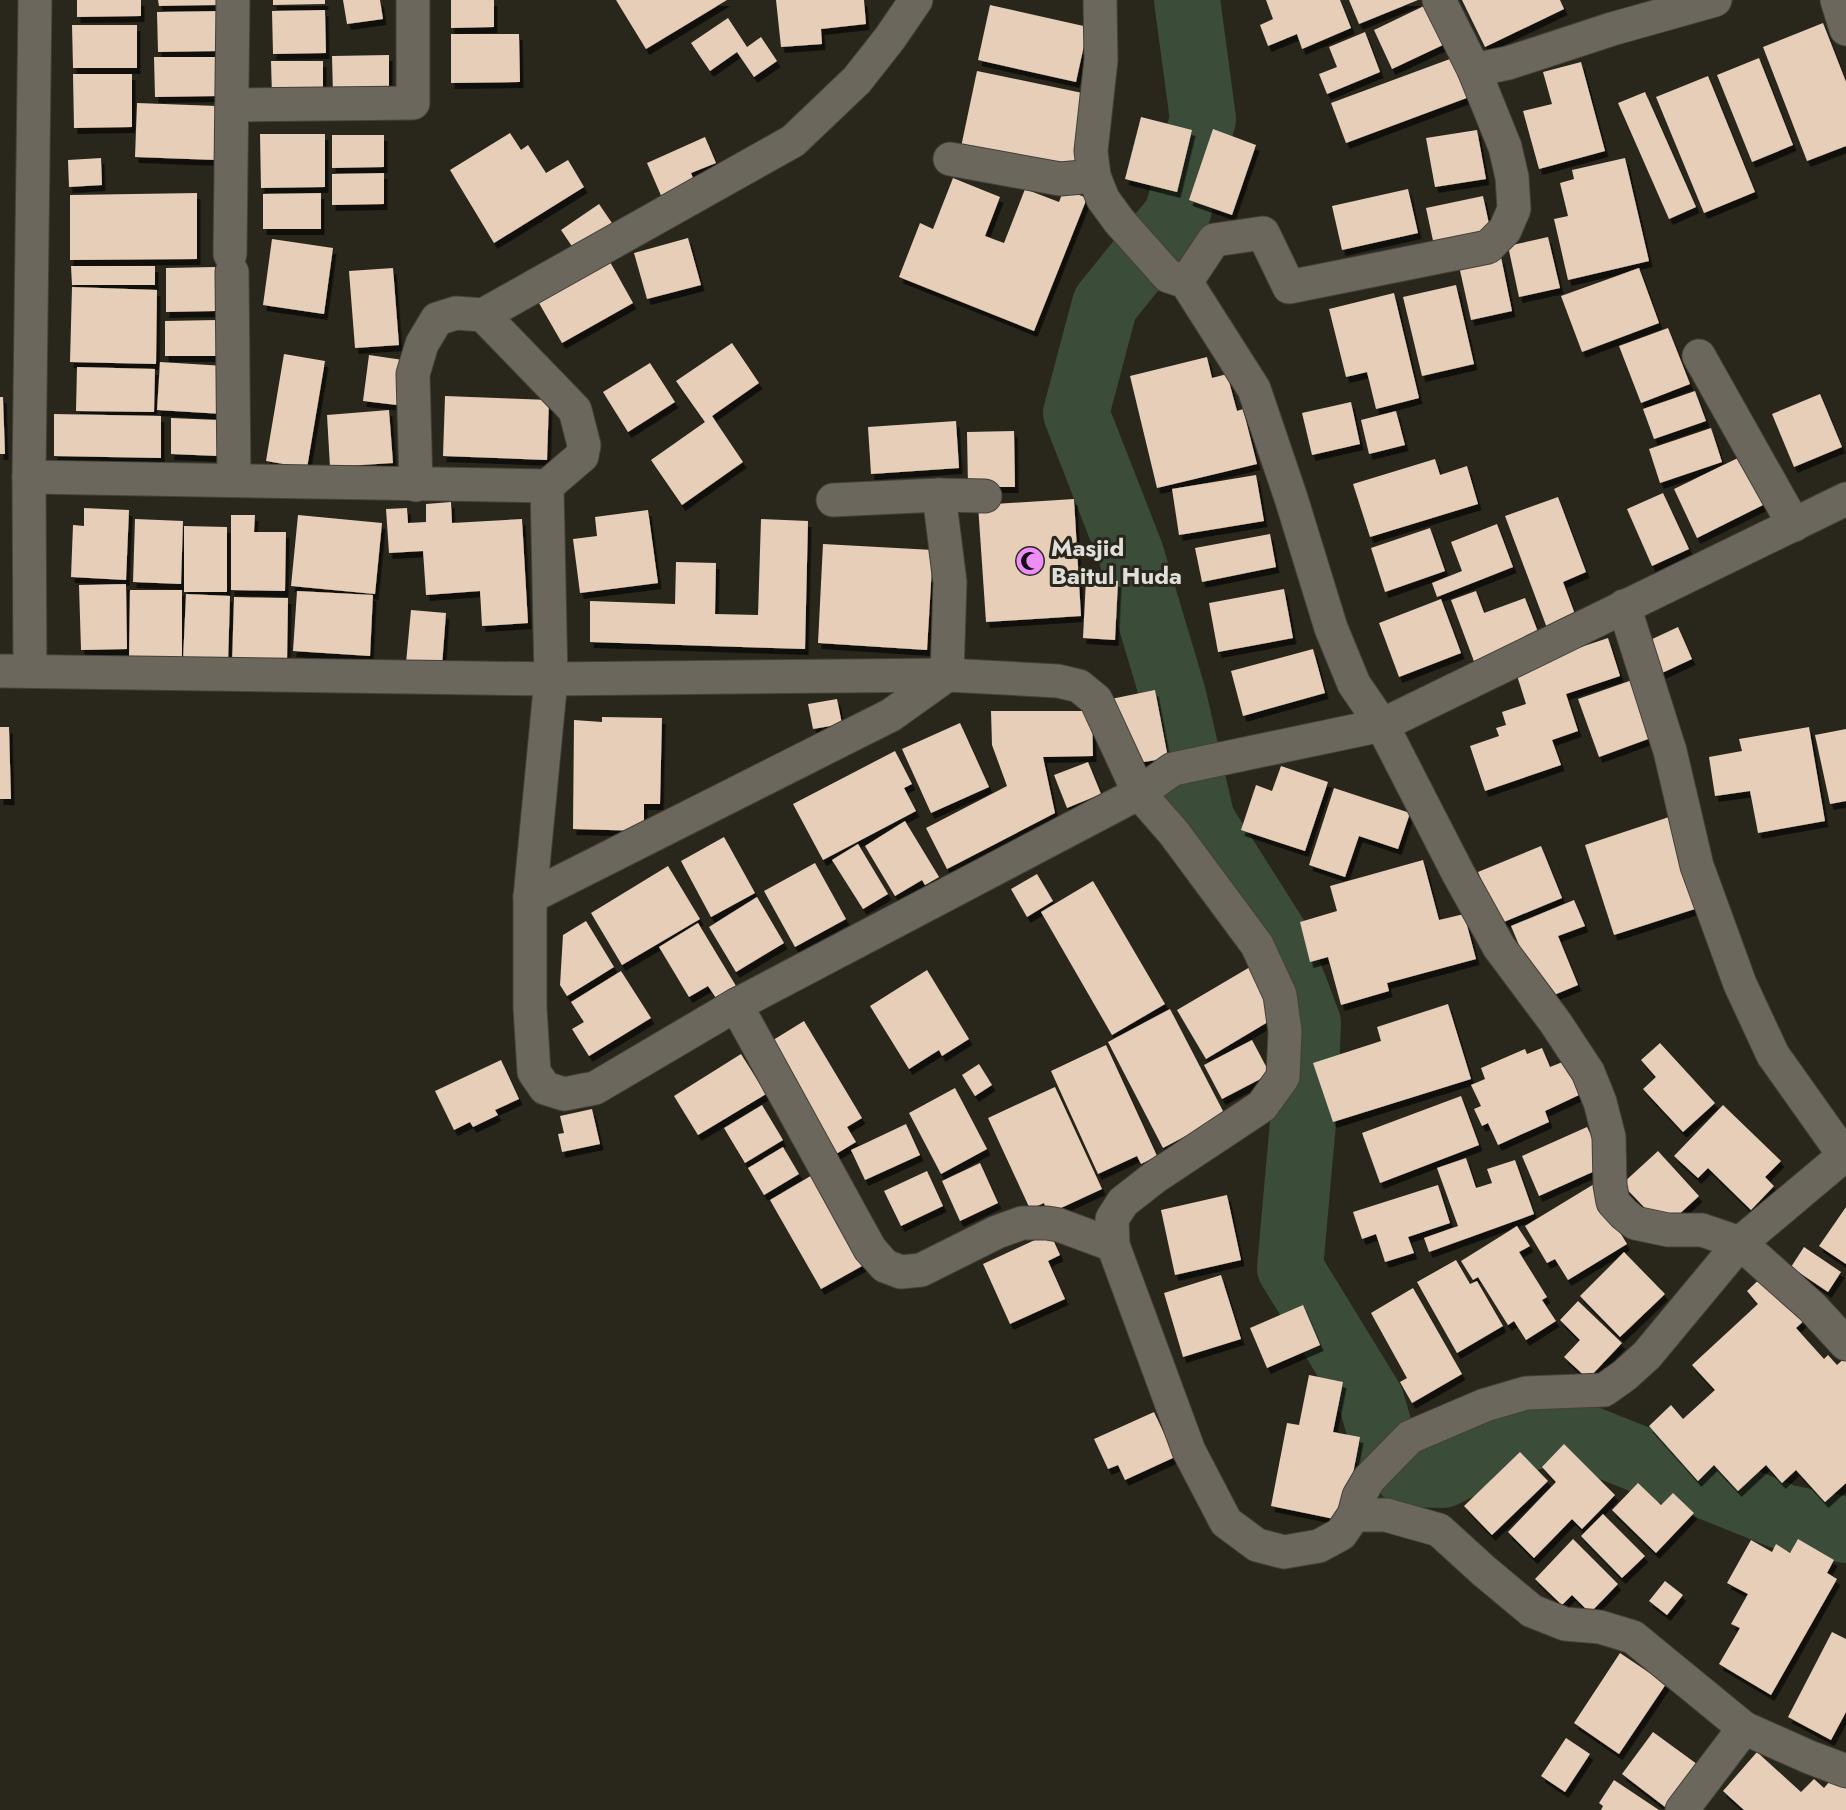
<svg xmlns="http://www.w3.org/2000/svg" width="1846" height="1810" font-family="Jost,sans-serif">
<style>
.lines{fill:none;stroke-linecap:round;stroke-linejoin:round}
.river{stroke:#3b4c38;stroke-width:66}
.building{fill:#e6ceb8;filter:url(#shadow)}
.minor-casing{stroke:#444139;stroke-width:35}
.minor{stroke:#6b675c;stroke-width:33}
.labels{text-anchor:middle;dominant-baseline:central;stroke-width:6;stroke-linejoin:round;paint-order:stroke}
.poi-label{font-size:24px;font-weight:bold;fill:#e1dfd9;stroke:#29261c;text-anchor:start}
</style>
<defs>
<filter id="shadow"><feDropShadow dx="3.5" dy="6" stdDeviation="0" flood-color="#0009"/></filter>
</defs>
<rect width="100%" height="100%" fill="#29261c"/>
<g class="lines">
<path class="river" d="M1187 0 1203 119 1177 215 1105 304 1076 413 1131 554 1173 695 1202 821 1275 936 1308 1023 1305 1100 1290 1268 1371 1400 1385 1447 1407 1474 1443 1475 1510 1442 1566 1430 1784 1517 1846 1530"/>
</g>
<g class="building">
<path d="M77 0H141V16L77 17Z"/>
<path d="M158 0H220L221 5 159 6Z"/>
<path d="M273 0H325V4L273 5Z"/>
<path d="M343 0H380L383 19 347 24Z"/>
<path d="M451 0H494V27L451 28Z"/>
<path d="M616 0H727L646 49Z"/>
<path d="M776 0H864L866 24 821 29 822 44 781 47Z"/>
<path d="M1266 0H1340L1351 28 1302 49 1297 34 1268 46 1260 25 1273 19Z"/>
<path d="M1349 0H1418L1359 24Z"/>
<path d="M1462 0H1560L1564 9 1485 47Z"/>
<path d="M990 5 1088 27 1076 82 978 60Z"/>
<path d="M1426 5 1445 44 1392 69 1374 30Z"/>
<path d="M325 10 326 53 273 54 272 11Z"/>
<path d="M219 11V51L158 52 157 12Z"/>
<path d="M728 18 747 47 761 37 777 61 754 77 737 52 710 71 691 43Z"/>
<path d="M1823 23 1846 82V146L1807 161 1763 47Z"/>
<path d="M72 25H137V68H73Z"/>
<path d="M1365 32 1380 72 1327 94 1319 74 1337 67 1329 47Z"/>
<path d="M451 34H519L520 82 451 83Z"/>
<path d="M389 55V95H333L332 56Z"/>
<path d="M1458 56 1472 96 1346 143 1331 103Z"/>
<path d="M154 57H218V96L155 97Z"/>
<path d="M1759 58 1793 145 1752 162 1717 75Z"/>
<path d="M271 61H323V95L272 96Z"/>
<path d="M1581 62 1605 151 1539 169 1523 111 1552 104 1543 72Z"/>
<path d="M977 71 1092 95 1076 170 961 147Z"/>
<path d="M73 74H132V127L74 128Z"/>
<path d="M1708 76 1755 192 1704 213 1656 97Z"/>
<path d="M1645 92 1696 207 1669 219 1618 103Z"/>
<path d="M137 103 217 106 216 160 135 157Z"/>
<path d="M1141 117 1192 130 1177 192 1125 179Z"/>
<path d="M1213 129 1256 145 1232 215 1189 200Z"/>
<path d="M1477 130 1486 179 1435 187 1426 138Z"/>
<path d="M510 133 521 150 528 145 546 173 568 160 584 187 494 243 450 170Z"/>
<path d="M260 134H325V187L261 188Z"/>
<path d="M332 135H384V167L332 168Z"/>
<path d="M705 137 716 163 691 173 699 194 666 207 647 163Z"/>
<path d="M101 158 102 185 69 187 68 160Z"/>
<path d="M1625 158 1649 261 1568 280 1554 219 1568 216 1560 183 1574 179 1572 170Z"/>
<path d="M384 173V204L332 205V174Z"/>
<path d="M953 178 1000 197 985 236 1004 243 1025 189 1059 202 1064 189 1087 198 1034 331 899 277 920 223 933 229Z"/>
<path d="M1408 189 1418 233 1342 250 1332 206Z"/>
<path d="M197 193V259L70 260V195Z"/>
<path d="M321 193V229H263V194Z"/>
<path d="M1483 196 1492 238 1435 250 1426 208Z"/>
<path d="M599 204 616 229 578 255 561 230Z"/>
<path d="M1548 237 1560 288 1519 297 1508 246Z"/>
<path d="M688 238 701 285 647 299 634 253Z"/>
<path d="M272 239 333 248 324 314 263 305Z"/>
<path d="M1501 257 1512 311 1471 320 1459 266Z"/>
<path d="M610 262 633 303 562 343 539 303Z"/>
<path d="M71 266H155V285H72Z"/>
<path d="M215 267V311L166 312V268Z"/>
<path d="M393 268 399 345 355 348 349 271Z"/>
<path d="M1639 268 1659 323 1582 352 1561 296Z"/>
<path d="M1456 285 1474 364 1422 376 1403 297Z"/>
<path d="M72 287 157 290 156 364 70 362Z"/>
<path d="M1394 293 1419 398 1376 409 1367 372 1346 377 1329 309Z"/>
<path d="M217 320V356H165V321Z"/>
<path d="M1668 328 1690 384 1641 403 1619 346Z"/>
<path d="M732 343 759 383 712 416 743 462 682 505 651 460 705 422 676 381Z"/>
<path d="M284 354 325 361 307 468 266 461Z"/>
<path d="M369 355 403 360 397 405 363 401Z"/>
<path d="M1207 357 1212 378 1227 374 1237 411 1243 409 1257 464 1157 488 1130 376Z"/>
<path d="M160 362 225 366 223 414 157 410Z"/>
<path d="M650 363 675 402 628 432 603 392Z"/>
<path d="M77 367 155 369 154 412 76 411Z"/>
<path d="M1695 391 1706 421 1654 439 1643 409Z"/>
<path d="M1820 394 1842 447 1794 467 1772 414Z"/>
<path d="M445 396 549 400 547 460 443 456Z"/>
<path d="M0 397H3L5 454H0Z"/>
<path d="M1351 402 1360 444 1312 455 1302 413Z"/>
<path d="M389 410 393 463 330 467 327 415Z"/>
<path d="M1396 411 1405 445 1369 454 1361 420Z"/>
<path d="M54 414 161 416V458L54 456Z"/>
<path d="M171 418 219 420 218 456 171 454Z"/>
<path d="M956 421 959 468 871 474 868 427Z"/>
<path d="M1711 428 1722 462 1660 483 1649 449Z"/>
<path d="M1014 431 1015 487H968L967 432Z"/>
<path d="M1740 457 1763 505 1697 538 1674 489Z"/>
<path d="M1435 459 1440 475 1467 466 1478 504 1370 537 1353 484Z"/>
<path d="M1256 475 1264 521 1179 535 1172 489Z"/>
<path d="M1663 493 1689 549 1652 566 1627 509Z"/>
<path d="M1558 497 1586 572 1563 582 1576 617 1547 628 1505 516Z"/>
<path d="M1074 499 1081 616 986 622 978 505Z"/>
<path d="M451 502 452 523 522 519 528 623 482 626 480 591 426 595 423 551 389 553 386 509 407 508 408 523 426 522V504Z"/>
<path d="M84 508 129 510 126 580 71 577 73 525 84 526Z"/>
<path d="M648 510 658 583 580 593 573 539 597 536 595 517Z"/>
<path d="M231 515H255L254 532H286L285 591 231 590Z"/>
<path d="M298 515 382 523 375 594 291 586Z"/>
<path d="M135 519 183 521 181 584 133 582Z"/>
<path d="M761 519 808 521 805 649 590 642V601L675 604 676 562 716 563 715 614 758 615Z"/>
<path d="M1497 524 1513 567 1437 597 1432 583 1462 571 1451 542Z"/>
<path d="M184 526 227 527V592H184Z"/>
<path d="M1430 528 1445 571 1385 592 1371 548Z"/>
<path d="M1270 534 1276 567 1202 582 1195 548Z"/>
<path d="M823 544 933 550 927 650 818 643Z"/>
<path d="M1086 579 1118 581 1115 640 1083 638Z"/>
<path d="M126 584 127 649 81 650 79 585Z"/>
<path d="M1284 589 1293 638 1218 652 1209 603Z"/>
<path d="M130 590H182V659L129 658Z"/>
<path d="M297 591 373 595 370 656 293 651Z"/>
<path d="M1476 591 1484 613 1525 598 1541 640 1475 664 1451 600Z"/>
<path d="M186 594 230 596 228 663 183 661Z"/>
<path d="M234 597 288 598 287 663H232Z"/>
<path d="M1441 599 1461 653 1399 677 1379 623Z"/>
<path d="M411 610 446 613 442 666 406 663Z"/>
<path d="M1678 627 1692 659 1662 673 1648 641Z"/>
<path d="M1608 638 1620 676 1566 694 1578 731 1552 740 1561 765 1485 791 1470 746 1499 736 1496 728 1506 725 1502 712 1526 704 1515 669Z"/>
<path d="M1313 649 1325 693 1243 716 1231 671Z"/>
<path d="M1638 678 1659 735 1599 757 1578 699Z"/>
<path d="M1155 690 1168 758 1144 762 1122 748 1111 699Z"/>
<path d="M837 699 842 724 813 729 808 704Z"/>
<path d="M991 711H1092L1093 756 1043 757 1055 813 947 869 926 828 1007 786 992 745Z"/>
<path d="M602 717 662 718 660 804H644V831L573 829 574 720 602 722Z"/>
<path d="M960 723 989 787 931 813 902 749Z"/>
<path d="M0 727H9L11 799H0Z"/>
<path d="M1809 727 1825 821 1758 833 1750 791 1715 796 1709 757 1742 751 1739 739Z"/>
<path d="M1846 729V801L1830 804 1815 735Z"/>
<path d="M895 751 912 784 904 788 916 811 823 860 793 804Z"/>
<path d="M1088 762 1101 794 1067 808 1054 775Z"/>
<path d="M1281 766 1328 782 1305 851 1241 830 1256 785 1272 791Z"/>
<path d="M1334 788 1410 813 1398 849 1359 836 1345 877 1309 865Z"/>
<path d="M1669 817 1698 908 1614 935 1585 845Z"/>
<path d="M905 821 939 877 925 885 922 880 895 896 865 846Z"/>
<path d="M724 837 755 893 711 917 681 861Z"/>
<path d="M858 844 888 894 863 909 832 860Z"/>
<path d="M1541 846 1562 898 1499 924 1478 872Z"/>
<path d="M1423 860 1439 920 1464 914 1476 959 1387 983 1389 991 1341 1005 1328 957 1310 962 1300 922 1337 911 1330 886Z"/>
<path d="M815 863 846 919 795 947 764 891Z"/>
<path d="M668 866 700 919 622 965 591 913Z"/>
<path d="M1037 874 1053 901 1027 917 1011 889Z"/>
<path d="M1093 881 1165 1004 1112 1035 1041 912Z"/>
<path d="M757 897 784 943 736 972 709 927Z"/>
<path d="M1574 900 1585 926 1558 936 1578 985 1542 1000 1511 926Z"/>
<path d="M586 921 614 967 567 996 560 985 563 935Z"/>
<path d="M698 923 739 991 720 1004 708 986 689 997 659 947Z"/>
<path d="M1250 967 1278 1016 1206 1059 1177 1010Z"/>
<path d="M927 970 969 1039 942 1056 939 1050 909 1069 870 1006Z"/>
<path d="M621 971 651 1018 589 1056 572 1029 584 1022 571 1002Z"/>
<path d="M1448 1004 1471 1079 1333 1122 1313 1063 1381 1041 1377 1027Z"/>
<path d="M1170 1009 1225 1115 1163 1148 1108 1042Z"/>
<path d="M804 1021 862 1118 847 1127 856 1142 831 1157 770 1042Z"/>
<path d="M1252 1040 1270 1074 1222 1099 1204 1065Z"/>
<path d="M1660 1043 1715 1103 1683 1132 1643 1089 1656 1077 1641 1060Z"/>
<path d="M1106 1045 1157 1156 1141 1164 1137 1156 1098 1174 1051 1071Z"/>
<path d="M1542 1048 1550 1067 1565 1061 1579 1095 1545 1111 1549 1122 1498 1145 1488 1123 1482 1126 1474 1109 1481 1106 1471 1085 1485 1079 1481 1068 1525 1049 1527 1054Z"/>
<path d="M741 1054 766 1094 698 1135 674 1096Z"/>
<path d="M501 1060 519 1099 495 1110 498 1115 473 1127 470 1122 454 1130 435 1091Z"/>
<path d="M979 1064 992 1085 975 1096 962 1075Z"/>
<path d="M1055 1087 1102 1189 1048 1214 1044 1203 1030 1209 988 1118Z"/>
<path d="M955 1088 987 1149 941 1174 909 1113Z"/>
<path d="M1461 1096 1479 1145 1380 1183 1362 1133Z"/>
<path d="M762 1105 783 1140 745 1163 724 1128Z"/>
<path d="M1723 1105 1781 1161 1765 1177 1774 1186 1751 1210 1708 1168 1698 1178 1674 1156Z"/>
<path d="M592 1109 600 1144 562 1152 558 1134 564 1133 560 1116Z"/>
<path d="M906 1124 920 1155 865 1180 851 1150Z"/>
<path d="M1587 1127 1606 1166 1539 1196 1522 1156Z"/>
<path d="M783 1147 799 1174 764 1195 748 1168Z"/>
<path d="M1658 1151 1699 1196 1664 1228 1622 1184Z"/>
<path d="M1466 1158 1476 1188 1492 1183 1487 1169 1515 1160 1534 1214 1429 1252 1424 1238 1458 1226 1437 1168Z"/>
<path d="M980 1163 998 1203 960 1221 942 1181Z"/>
<path d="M819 1171 871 1261 821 1289 770 1200Z"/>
<path d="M927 1171 943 1206 901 1226 884 1191Z"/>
<path d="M1599 1181 1607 1211 1627 1244 1568 1280 1555 1259 1547 1263 1525 1226Z"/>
<path d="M1438 1185 1450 1223 1408 1237 1414 1253 1385 1262 1376 1234 1362 1239 1353 1212Z"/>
<path d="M1227 1195 1241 1260 1175 1275 1161 1210Z"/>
<path d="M1846 1207V1264L1819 1246Z"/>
<path d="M1517 1226 1530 1246 1519 1252 1547 1297 1542 1300 1556 1321 1526 1340 1514 1321 1508 1325 1478 1277 1473 1280 1461 1261Z"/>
<path d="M1050 1233 1060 1255 1048 1261 1065 1299 1010 1324 983 1264Z"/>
<path d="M1804 1247 1841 1272 1828 1292 1791 1267Z"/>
<path d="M1624 1252 1665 1294 1620 1337 1580 1296Z"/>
<path d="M1456 1260 1470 1284 1477 1281 1503 1326 1457 1353 1417 1282Z"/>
<path d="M1768 1271 1809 1316 1796 1328 1824 1359 1828 1355 1837 1365 1846 1357V1483L1825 1502 1796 1470 1782 1483 1766 1465 1738 1491 1714 1465 1698 1481 1649 1426 1671 1405 1683 1419 1715 1390 1692 1365 1758 1304 1747 1291Z"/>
<path d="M1221 1275 1241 1339 1183 1357 1164 1293Z"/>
<path d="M1413 1288 1462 1374 1412 1403 1400 1382 1407 1378 1371 1313Z"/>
<path d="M1578 1301 1622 1343 1588 1379 1564 1357 1580 1340 1560 1320Z"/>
<path d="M1303 1305 1320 1345 1267 1368 1250 1328Z"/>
<path d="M1309 1375 1343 1382 1333 1432 1360 1437 1344 1521 1271 1506 1287 1423 1299 1425Z"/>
<path d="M1154 1412 1175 1457 1125 1480 1118 1465 1108 1469 1094 1439Z"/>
<path d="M1564 1444 1615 1495 1582 1529 1572 1519 1534 1558 1508 1532 1556 1482 1542 1467Z"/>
<path d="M1520 1452 1548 1481 1492 1535 1464 1506Z"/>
<path d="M1638 1483 1661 1505 1673 1493 1694 1513 1656 1553 1612 1510Z"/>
<path d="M1603 1514 1645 1556 1622 1578 1581 1536Z"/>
<path d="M1573 1539 1618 1584 1590 1613 1572 1595 1562 1605 1535 1579Z"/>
<path d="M1798 1539 1834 1560 1827 1573 1837 1579 1771 1695 1719 1664 1740 1628 1731 1624 1748 1594 1727 1583 1751 1540 1772 1552 1776 1544 1790 1553Z"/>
<path d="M1665 1581 1683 1595 1667 1615 1649 1601Z"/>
<path d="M1832 1632 1846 1639V1712L1831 1740 1788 1717Z"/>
<path d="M1620 1653 1666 1684 1619 1754 1574 1723Z"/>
<path d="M1653 1732 1701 1767 1669 1810 1622 1774Z"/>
<path d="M1566 1738 1590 1754 1565 1792 1541 1776Z"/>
<path d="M1757 1752 1801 1792 1814 1779 1824 1788 1836 1774 1846 1783V1810H1744L1723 1791Z"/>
<path d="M1614 1780 1659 1810H1601L1603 1806 1599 1803Z"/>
</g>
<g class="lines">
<g class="minor-casing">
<g id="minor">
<path d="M1100 0 1101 60 1091 151 1094 176 1103 199 1119 221 1168 276 1186 282 1254 389 1291 498 1331 628 1354 684 1382 725 1458 873 1499 947 1555 1022 1588 1072 1600 1102 1609 1137 1610 1185 1613 1202 1624 1214 1635 1223 1668 1230H1702L1740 1243 1812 1307 1846 1344"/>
<path d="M1837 0 1846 29"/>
<path d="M1474 70 1508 63 1612 29 1715 0"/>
<path d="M232 105 413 103V0"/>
<path d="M950 159 1060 179 1094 176"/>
<path d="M230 254 233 0"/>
<path d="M232 272 234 480"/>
<path d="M1186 282 1214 240 1263 233 1289 287 1488 247 1505 230 1514 209 1512 177 1505 147 1474 70 1439 0"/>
<path d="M483 315 575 410 584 445 582 456 547 486"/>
<path d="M1699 356 1794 525"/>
<path d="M29 477 547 486 551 679 530 897 891 715 947 675 950 582 939 495 833 500"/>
<path d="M416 485 413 374 422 344 437 319 456 313 483 315 793 141 857 80 890 38 916 0"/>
<path d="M939 495 985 496"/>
<path d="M1624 606 1670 751 1697 866 1740 984 1773 1055 1844 1155"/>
<path d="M30 670 29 477 35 0"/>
<path d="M0 671 551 679 947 675 1058 681 1079 686 1096 700 1139 793 1174 833 1257 945 1280 995 1285 1031 1283 1077 1262 1106 1155 1177 1123 1202 1112 1219 1113 1245 1189 1451 1226 1522 1257 1545 1284 1552 1319 1546 1341 1534 1354 1515H1386L1439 1530 1484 1571 1532 1611 1565 1624 1600 1627 1633 1637 1744 1728 1809 1757 1846 1771"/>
<path d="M530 897V1008L534 1072 545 1088 564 1094 595 1088 736 1005 1139 793 1173 769 1382 725 1846 499"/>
<path d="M736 1005 870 1249 885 1266 901 1272 921 1270 997 1232 1022 1223H1047L1059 1225 1113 1245"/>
<path d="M1354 1515 1359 1496 1369 1479 1410 1437 1485 1405 1526 1393 1604 1390 1625 1375 1647 1355 1740 1243 1846 1154"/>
<path d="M1682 1810 1744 1728"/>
</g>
</g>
<use href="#minor" class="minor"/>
</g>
<defs>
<g id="mosque-disc" transform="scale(1.5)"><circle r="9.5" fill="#ee8cf8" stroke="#29261c"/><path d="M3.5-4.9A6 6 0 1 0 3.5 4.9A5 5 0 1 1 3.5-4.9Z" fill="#111"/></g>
</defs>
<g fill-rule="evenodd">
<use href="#mosque-disc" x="1030" y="561"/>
</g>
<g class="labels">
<g class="poi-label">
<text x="1051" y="547">Masjid<tspan x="1051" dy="28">Baitul Huda</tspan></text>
</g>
</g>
</svg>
